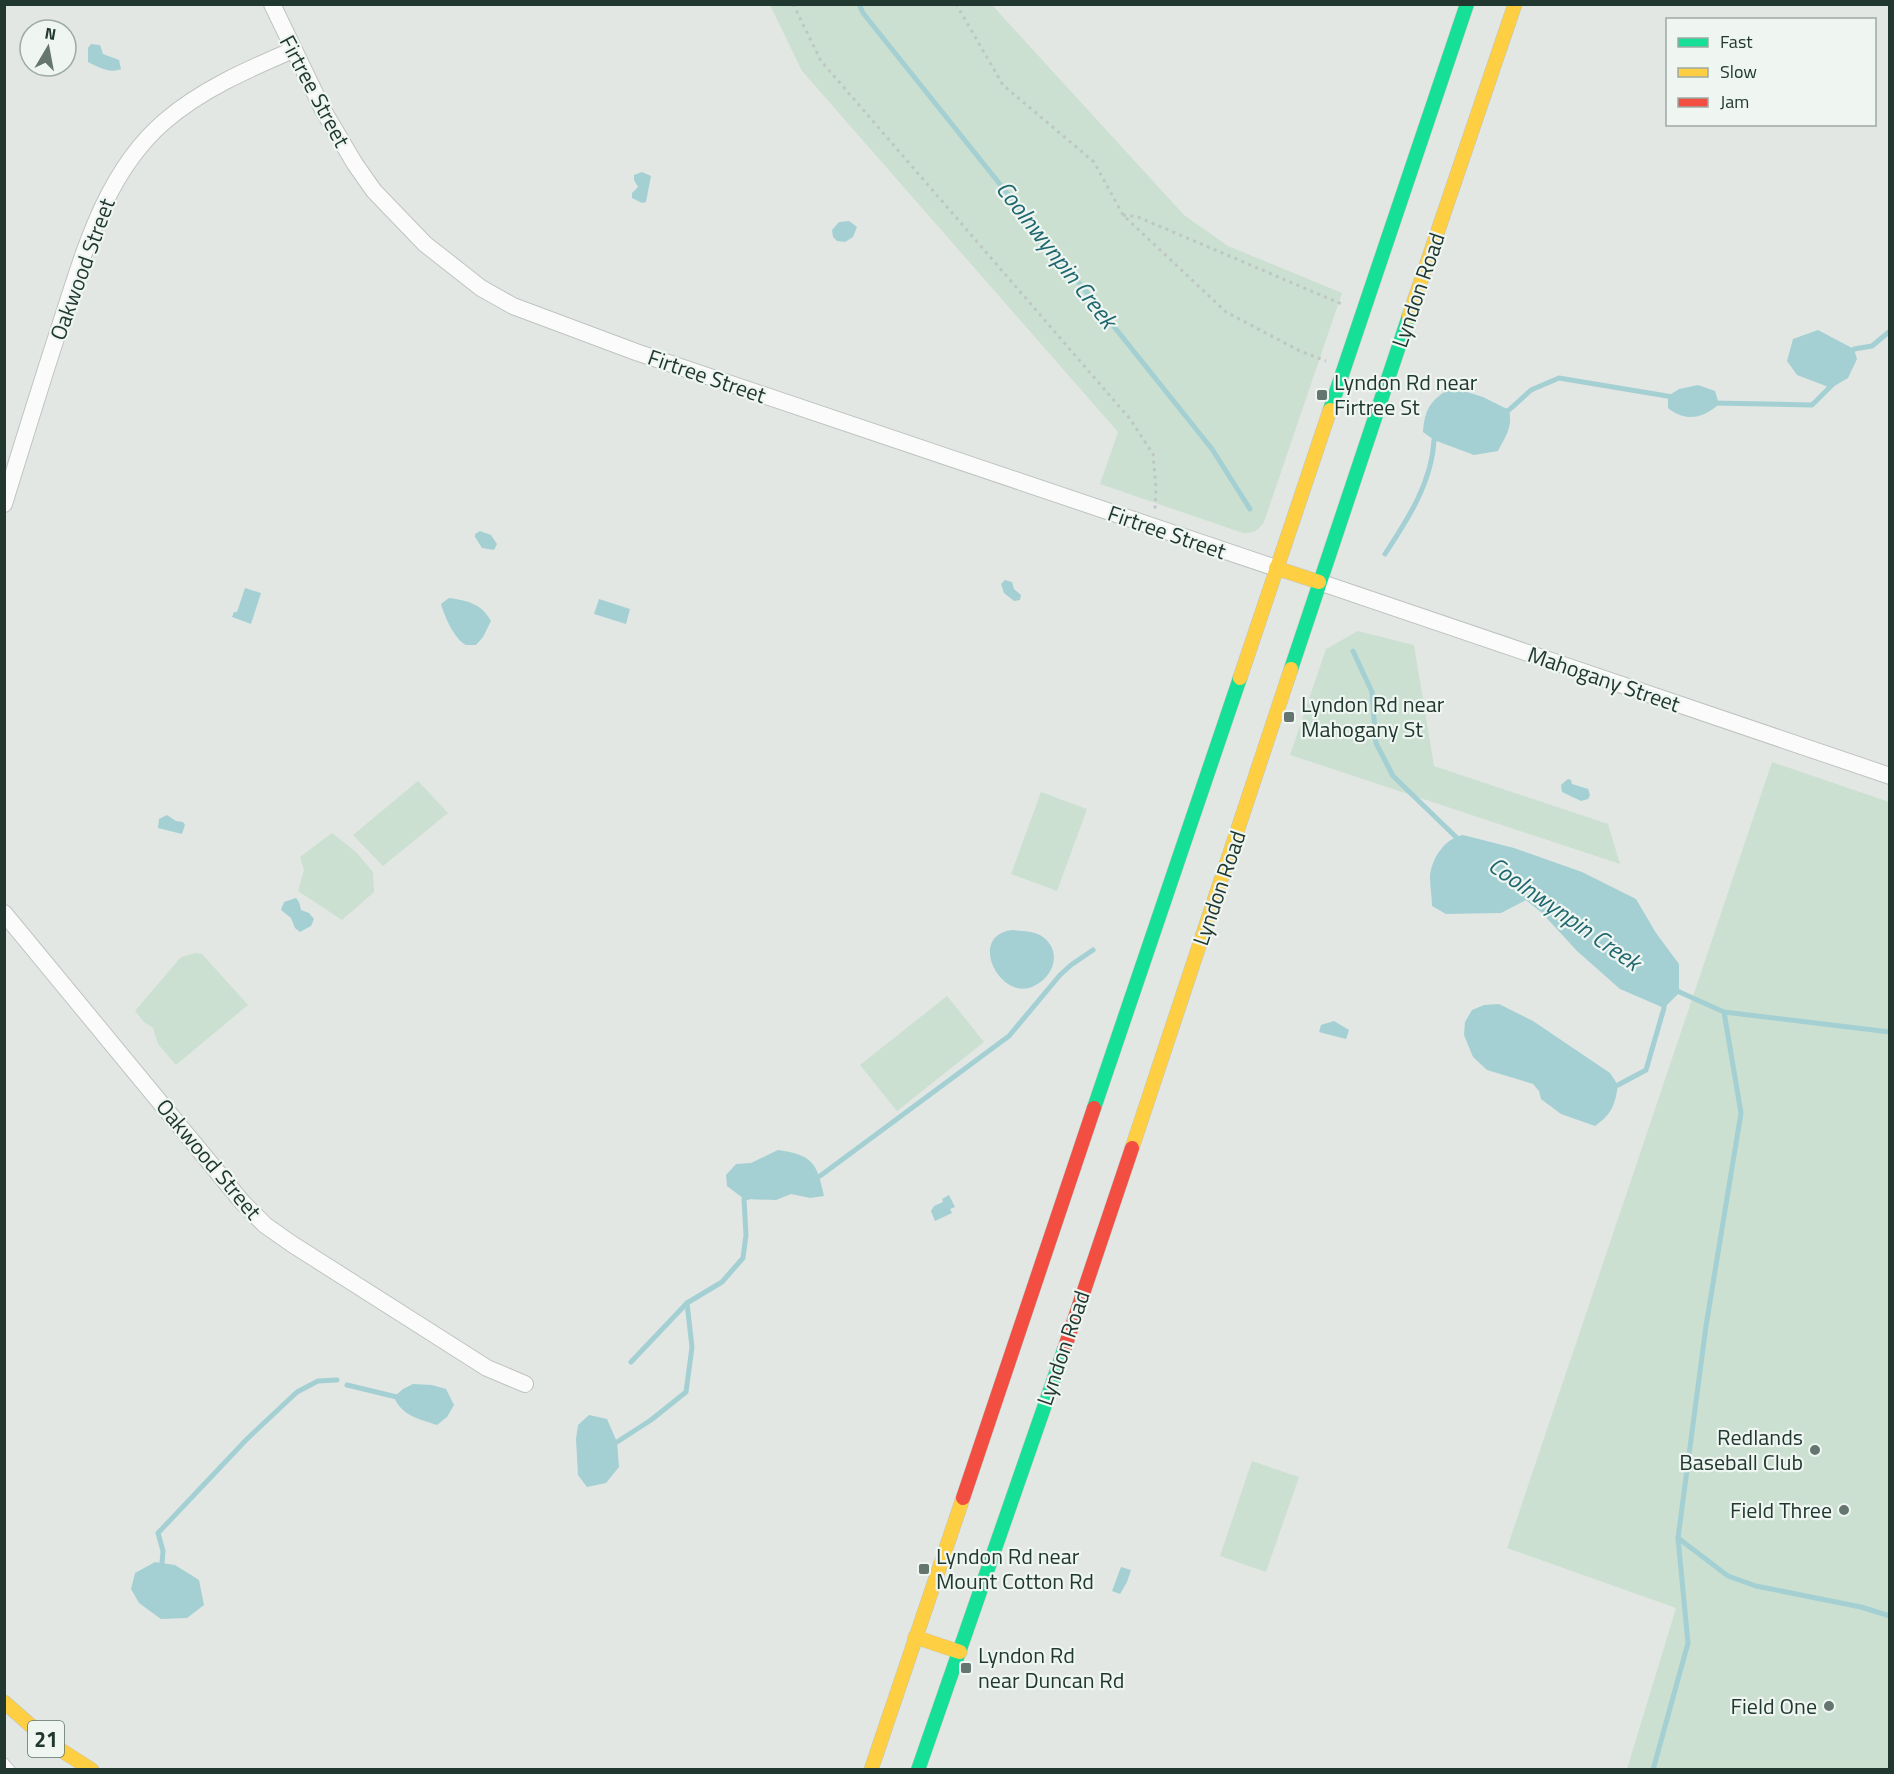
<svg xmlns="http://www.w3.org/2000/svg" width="1894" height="1774" font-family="'Titillium Web',sans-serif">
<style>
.green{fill:#cbe0d0}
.water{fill:#a4d0d3}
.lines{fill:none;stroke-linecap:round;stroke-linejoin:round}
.stream{stroke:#a4d0d3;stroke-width:5}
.lane-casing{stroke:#bfc4c1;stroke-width:10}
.street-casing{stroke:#bfc4c1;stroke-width:18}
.fast-casing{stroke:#bec5c1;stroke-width:15}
.slow-casing{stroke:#bec5c1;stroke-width:15}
.jam-casing{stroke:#bec5c1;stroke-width:15}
.path{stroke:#bfc7c5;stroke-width:3;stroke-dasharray:3 4.5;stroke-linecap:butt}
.lane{stroke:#fbfbfb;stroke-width:8}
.street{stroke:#fbfbfb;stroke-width:16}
.fast{stroke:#16e098;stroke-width:14}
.slow{stroke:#ffcf43;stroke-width:14}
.jam{stroke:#f24e42;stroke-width:14}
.poi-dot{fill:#657570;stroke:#eff6f2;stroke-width:2}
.labels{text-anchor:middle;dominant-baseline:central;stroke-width:4.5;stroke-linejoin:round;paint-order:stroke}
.shield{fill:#eff6f2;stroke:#5f716b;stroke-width:1.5}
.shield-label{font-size:21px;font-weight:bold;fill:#213831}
.street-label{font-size:22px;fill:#213831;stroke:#eff6f2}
.poi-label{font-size:22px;fill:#213831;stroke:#eff6f2;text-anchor:start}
.water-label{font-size:24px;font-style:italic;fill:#206870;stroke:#eff6f2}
</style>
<rect width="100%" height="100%" fill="#e2e7e4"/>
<g class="green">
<path d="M770 5H992L1184 215 1228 246 1342 293 1264 522C1258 531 1253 533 1243 533L1100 484 1118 432 802 71Z"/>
<path d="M1358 631 1414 645 1434 766 1608 824 1620 864 1290 755 1326 649Z"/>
<path d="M1772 762 1889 802V1769H1627L1676 1608 1507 1548Z"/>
<path d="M418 781 448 813 383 866 353 835Z"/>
<path d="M1041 792 1087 809 1057 891 1011 874Z"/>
<path d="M332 833 356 852 373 872 374 892 342 920 298 891 304 870 300 857Z"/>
<path d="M195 953 202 954 248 1005 176 1065 158 1044 153 1028 144 1022 135 1011 181 957Z"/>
<path d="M947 996 984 1042 897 1111 860 1065Z"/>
<path d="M1252 1461 1299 1477 1266 1572 1220 1556Z"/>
</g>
<g class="water">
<path d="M91 44 100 45 103 54 119 60 121 69C111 74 98 67 88 62V48Z"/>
<path d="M642 172 651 176 646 202 642 203 632 198V193L638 187 634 180V175Z"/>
<path d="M849 221 857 227 853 237 845 242 837 241 833 237 832 230 839 222Z"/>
<path d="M1818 330 1854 349 1857 359 1848 378 1831 388 1797 375 1787 361 1793 339Z"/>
<path d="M1698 385 1715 391 1719 404C1703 419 1685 422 1668 408V396L1679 389Z"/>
<path d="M1451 387 1483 397 1509 410C1513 426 1506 436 1498 451L1474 455 1434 440 1423 432C1425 407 1431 401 1451 387Z"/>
<path d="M480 531 491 535 497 544 494 550 482 548 475 537V534Z"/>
<path d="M1005 580 1012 582 1014 589 1021 595 1020 600 1014 601 1004 593 1001 584Z"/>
<path d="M245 588 261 593 251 624 232 617 234 612H237Z"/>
<path d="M449 598C468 601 481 603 491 621L483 637 476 645C474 645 467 645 466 645 454 639 444 615 441 604Z"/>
<path d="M599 599 630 609 626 624 594 614Z"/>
<path d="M1568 779 1571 780 1572 784 1588 789 1590 795 1588 799 1581 801 1562 792 1561 785Z"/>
<path d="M167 815 176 821 183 822 185 825 182 834 158 828 159 819Z"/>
<path d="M1463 835 1514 848 1582 872 1636 899 1656 933 1679 964V993L1664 1008 1620 989 1577 951 1542 913 1526 900 1501 913 1446 914 1432 906C1432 897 1430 887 1430 877 1431 859 1445 838 1463 835Z"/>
<path d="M296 898 299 902 301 910 309 913 314 919 311 926 300 932 295 928 291 918 281 910 284 902Z"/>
<path d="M1012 930C1020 931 1033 931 1040 935 1063 949 1055 976 1034 986 1001 1003 966 936 1012 930Z"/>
<path d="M1499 1004 1533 1021 1610 1073 1618 1085C1615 1105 1612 1114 1595 1126L1561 1114 1541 1099 1539 1091 1533 1084 1487 1070 1473 1057 1464 1035 1465 1022 1472 1010 1484 1005Z"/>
<path d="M1334 1021 1349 1030 1346 1039 1319 1032 1321 1025Z"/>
<path d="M778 1150C813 1155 817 1163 824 1196L810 1198 791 1194 776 1200 744 1199 727 1186 726 1175 736 1164 751 1163Z"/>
<path d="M949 1195 955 1207 950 1209 952 1213 935 1221 931 1211 934 1206 943 1202 942 1199Z"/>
<path d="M413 1384 432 1385 446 1389 454 1405 447 1417 437 1425C419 1419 402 1416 394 1397L403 1389Z"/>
<path d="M589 1415 607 1419 617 1442 619 1467 606 1483 587 1487 578 1475 576 1439 578 1425Z"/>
<path d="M155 1562 175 1565 199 1580 204 1605 187 1618 161 1619 139 1603 131 1589 135 1573Z"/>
<path d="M1121 1567 1131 1570 1127 1582 1120 1594 1112 1591Z"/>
</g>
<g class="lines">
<g class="stream">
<path d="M859 4 863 13 1212 449 1250 509"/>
<path d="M1851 354 1854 349 1872 346 1890 331"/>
<path d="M1712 403 1812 405 1834 383"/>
<path d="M1503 412 1509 410 1531 390 1559 378 1673 397"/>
<path d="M1385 554C1408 519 1432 482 1434 440L1438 438"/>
<path d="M1353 651 1372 692 1376 743 1393 776 1458 839"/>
<path d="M1675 990 1724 1012 1890 1032"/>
<path d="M1618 1085 1646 1070 1664 1008V1001"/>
<path d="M815 1177 820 1176 1009 1036 1060 975 1071 965 1093 950"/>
<path d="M631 1362 687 1303 722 1282 743 1258 746 1235 744 1199 750 1196"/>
<path d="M347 1385 401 1398"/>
<path d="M617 1442 651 1420 686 1392 692 1347 687 1303"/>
<path d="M1678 1538 1728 1576 1756 1586 1861 1607 1890 1616"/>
<path d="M162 1563 163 1551 158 1533 247 1439 297 1392 318 1381 337 1380"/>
<path d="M1653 1770 1688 1643 1678 1538 1706 1326 1741 1113 1724 1012"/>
</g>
<g class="lane-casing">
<path id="lane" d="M4 1762 11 1770"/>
</g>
<g class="street-casing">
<g id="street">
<path d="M272 4 323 110 355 164 374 191 425 244 481 288 513 306 636 352 1276 568"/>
<path d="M4 504C22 446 40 387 59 329 83 256 104 173 165 121 202 89 249 69 293 50"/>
<path d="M1319 582 1890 776"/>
<path d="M4 913 243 1203 265 1225 292 1244 487 1368 525 1384"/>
</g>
</g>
<g class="fast-casing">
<g id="fast">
<path d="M1330 410 1467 4"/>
<path d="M1291 669 1409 316"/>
<path d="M1094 1108 1240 678"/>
<path d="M918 1770 1064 1350"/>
</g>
</g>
<g class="slow-casing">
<g id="slow">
<path d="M1409 316 1515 4"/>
<path d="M1276 568 1319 582"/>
<path d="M1240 678 1330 410"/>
<path d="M1132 1148 1291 669"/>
<path d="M915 1637 960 1652"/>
<path d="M4 1702 53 1745 92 1770"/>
<path d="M871 1770 963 1498"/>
</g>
</g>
<g class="jam-casing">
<g id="jam">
<path d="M1064 1350 1132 1148"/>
<path d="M963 1498 1094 1108"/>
</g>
</g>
<g class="path">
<path d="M793 4 821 61 1130 419 1153 454 1156 488 1155 510"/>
<path d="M956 4 1003 85 1094 162 1123 215 1226 312 1300 351 1326 361"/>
<path d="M1123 215 1138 217 1344 305"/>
</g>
<use href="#lane" class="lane"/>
<use href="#street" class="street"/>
<use href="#fast" class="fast"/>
<use href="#slow" class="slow"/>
<use href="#jam" class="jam"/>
</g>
<g class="poi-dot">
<rect x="1316" y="389" width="12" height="12" rx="3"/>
<rect x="1283" y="711" width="12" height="12" rx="3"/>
<circle cx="1815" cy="1450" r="6"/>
<circle cx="1844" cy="1510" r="6"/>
<rect x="918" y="1563" width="12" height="12" rx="3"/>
<rect x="960" y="1662" width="12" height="12" rx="3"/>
<circle cx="1829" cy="1706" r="6"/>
</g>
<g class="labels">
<rect class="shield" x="28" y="1721" width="36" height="36" rx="4.5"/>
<g class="shield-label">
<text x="46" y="1739">21</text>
</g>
<g class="street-label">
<text transform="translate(315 91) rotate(62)">Firtree Street</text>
<text transform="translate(82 269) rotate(-70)">Oakwood Street</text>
<text transform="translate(1418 290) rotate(-71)">Lyndon Road</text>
<text transform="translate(707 376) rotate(19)">Firtree Street</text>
<text transform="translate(1167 532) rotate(19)">Firtree Street</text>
<text transform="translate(1604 679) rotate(19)">Mahogany Street</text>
<text transform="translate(1219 888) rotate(-71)">Lyndon Road</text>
<text transform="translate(209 1159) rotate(50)">Oakwood Street</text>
<text transform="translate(1063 1348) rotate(-71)">Lyndon Road</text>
</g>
<g class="poi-label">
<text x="1334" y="382">Lyndon Rd near<tspan x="1334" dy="25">Firtree St</tspan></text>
<text x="1301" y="704">Lyndon Rd near<tspan x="1301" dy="25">Mahogany St</tspan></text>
<text x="1803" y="1437" text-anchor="end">Redlands<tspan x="1803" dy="25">Baseball Club</tspan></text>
<text x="1832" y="1510" text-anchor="end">Field Three</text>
<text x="936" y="1556">Lyndon Rd near<tspan x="936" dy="25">Mount Cotton Rd</tspan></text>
<text x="978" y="1655">Lyndon Rd<tspan x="978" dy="25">near Duncan Rd</tspan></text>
<text x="1817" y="1706" text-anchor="end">Field One</text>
</g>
<g class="water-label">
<text transform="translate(1057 254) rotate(52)">Coolnwynpin Creek</text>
<text transform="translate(1565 913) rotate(35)">Coolnwynpin Creek</text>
</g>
</g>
<rect width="1894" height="1774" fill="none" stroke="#213831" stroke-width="12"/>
<rect x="1666" y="18" width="210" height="108" fill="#eff6f2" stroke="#9daaa5" stroke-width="1.5"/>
<rect x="1678" y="38" width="30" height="9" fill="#16e098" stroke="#9daaa5" stroke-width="1.5"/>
<text x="1720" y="48" font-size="18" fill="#213831">Fast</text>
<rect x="1678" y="68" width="30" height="9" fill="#ffcf43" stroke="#9daaa5" stroke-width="1.5"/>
<text x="1720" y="78" font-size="18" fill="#213831">Slow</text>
<rect x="1678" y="98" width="30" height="9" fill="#f24e42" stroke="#9daaa5" stroke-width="1.5"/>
<text x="1720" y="108" font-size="18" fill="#213831">Jam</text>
<g transform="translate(48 48) rotate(10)"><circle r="28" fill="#eff6f2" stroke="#9daaa5" stroke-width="1.5"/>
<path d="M0-4.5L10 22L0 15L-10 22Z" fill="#657570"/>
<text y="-9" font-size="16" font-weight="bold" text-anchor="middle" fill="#213831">N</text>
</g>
</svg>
